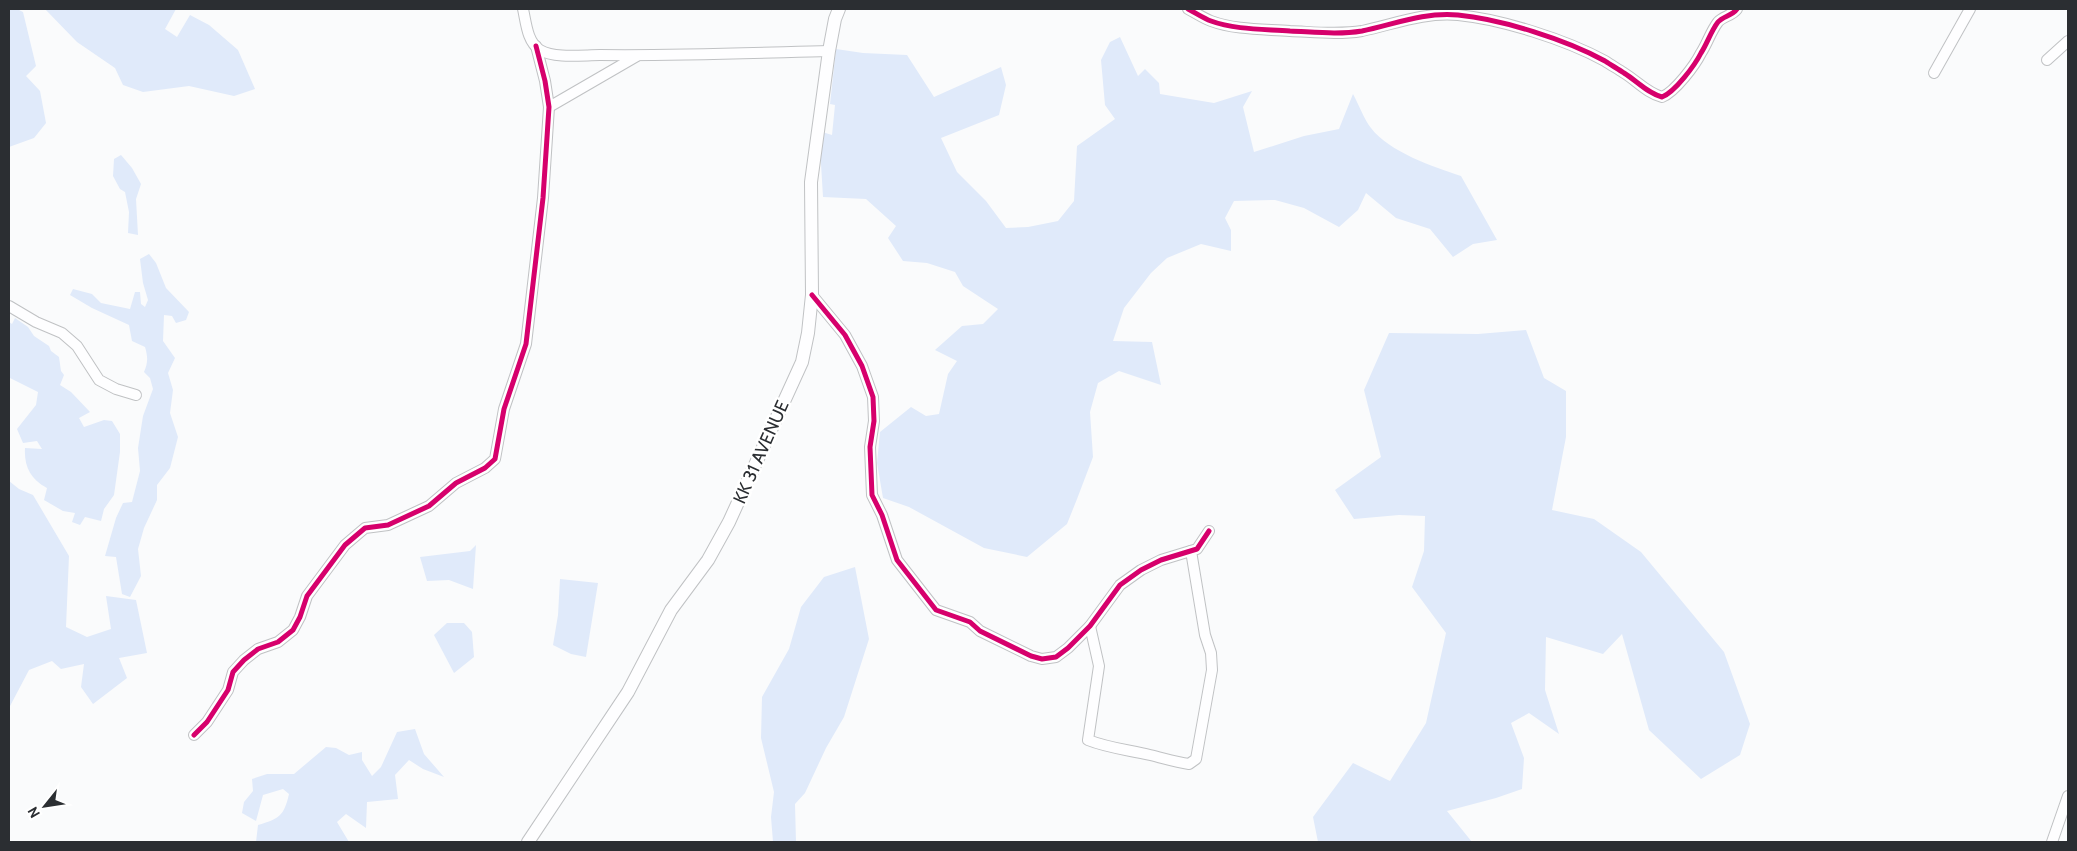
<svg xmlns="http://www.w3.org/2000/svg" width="2077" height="851" font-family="Cabin,sans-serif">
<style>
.green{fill:#e0eafa}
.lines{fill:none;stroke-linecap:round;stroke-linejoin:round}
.minor-casing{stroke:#c0c2c4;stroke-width:12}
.major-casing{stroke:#c0c2c4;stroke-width:14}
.minor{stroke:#fefeff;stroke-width:10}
.major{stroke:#fefeff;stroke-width:12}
.cycleway-casing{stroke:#fff;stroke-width:8}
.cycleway{stroke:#d6006c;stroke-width:5}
.labels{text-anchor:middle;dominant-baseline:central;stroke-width:5;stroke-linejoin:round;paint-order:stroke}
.street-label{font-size:18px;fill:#2b2e32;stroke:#fff}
</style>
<rect width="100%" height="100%" fill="#fafbfc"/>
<g class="green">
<path d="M9 9H17L23 12 36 66 26 76 40 91 46 123 34 138 9 147Z"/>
<path d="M45 9H176L165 29 177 37 190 15 209 25 238 50 255 89 234 96 189 86 143 92 123 85 115 68 77 42Z"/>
<path d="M1120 37 1138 76 1145 69 1159 83 1160 94 1214 103 1252 91 1243 107 1254 152 1304 136 1339 129 1353 94C1359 105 1364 119 1371 128 1389 152 1434 167 1461 176L1497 240 1473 244 1453 257 1430 229 1396 218 1366 193 1358 210 1339 227 1304 208 1275 200 1234 201 1225 218 1231 230V251L1201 244 1167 258 1151 273 1124 308 1113 341 1152 342 1161 385 1119 371 1098 383 1090 412 1093 457 1077 499 1067 524 1027 557 984 548 909 507 883 498 877 463 880 432 911 407 926 416 939 414 948 374 957 361 935 350 962 326 983 324 998 309 963 286 955 272 927 263 903 261 888 238 896 226 866 199 823 197 819 131 832 135 835 105 830 104 836 49 863 53 907 55 934 97 1001 67 1006 85 999 115 941 138 957 172 986 201 1006 228 1028 227 1058 221 1074 201 1077 146 1115 119 1105 105 1101 60 1110 42Z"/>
<path d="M121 155 132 168 141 184 136 199 138 235 128 233 129 212 125 192 120 189 113 176 114 159Z"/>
<path d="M149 254 156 263 166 288 189 312 186 320 176 323 172 316 164 315 163 341 175 358 168 373 173 390 170 413 178 437 170 468 157 485V500L144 528 138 549 141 576 130 597 122 594 116 557 105 556 116 518 123 503 132 502 140 471 138 448 143 416 153 389 150 378 144 372C148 363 148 357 145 347L132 341 129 325 92 308 70 295 73 289 92 294 101 303 130 309 135 292H140L141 304 145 307 148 300 143 283 140 259Z"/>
<path d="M15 318 28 327 34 336 49 346 51 351 59 357 61 371 64 375 60 385 71 392 90 412 79 418 84 427 104 420 112 421 120 434V452L114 495 104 509 101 521 85 517 80 525 72 522 75 513 63 511 44 500 47 488C30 479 24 466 25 448L42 449 37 441 23 443 17 429 36 405 38 392 10 378 9 379V322L12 324Z"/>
<path d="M1526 330 1544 378 1566 391V437L1552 510 1594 519 1641 552 1724 652 1750 724 1740 755 1701 779 1649 730 1622 634 1603 654 1546 637 1545 690 1559 734 1529 713 1511 723 1524 758 1522 789 1496 798 1447 811 1472 842H1318L1313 817 1353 763 1390 781 1426 723 1446 633 1412 587 1424 551 1425 516 1399 515 1354 519 1335 490 1381 457 1364 390 1389 333 1478 334Z"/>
<path d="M9 481 19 489 33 495 69 556 66 627 87 637 111 629 106 596 136 600 147 653 119 658 127 678 93 704 81 687 84 664 61 669 52 661 29 670 9 708Z"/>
<path d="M476 545 473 589 449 580 427 581 420 557 470 551Z"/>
<path d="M855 567 869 639 844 717 826 748 805 793 795 804 796 842H773L771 817 774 792 761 738 762 697 789 649 801 607 824 577Z"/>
<path d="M560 579 598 583 586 657 571 654 553 645 558 615Z"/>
<path d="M447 623H464L472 632 474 657 454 673 434 635Z"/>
<path d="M415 729 424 754 444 777 423 769 409 760 395 775 398 799 367 802 366 828 346 814 337 822 349 842H256L258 825C279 819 284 816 289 794L283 789 263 795 256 821 242 813 244 802 253 791 252 779 267 774H294L326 747 336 748 349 755 362 752V760L372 776 381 767 397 732Z"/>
</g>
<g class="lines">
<g class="minor-casing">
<g id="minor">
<path d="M523 9C526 22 527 42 540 50 555 59 583 55 600 55 676 56 753 53 829 51"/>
<path d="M1188 9C1196 13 1203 18 1211 21 1235 30 1265 29 1290 31 1314 32 1338 35 1362 31 1395 24 1423 12 1458 15 1501 19 1567 40 1605 61 1611 65 1618 69 1624 73 1637 81 1647 93 1662 97 1675 92 1695 65 1701 53 1707 44 1711 31 1718 22 1723 16 1732 16 1737 9"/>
<path d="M2047 60 2068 41"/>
<path d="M1934 73 1970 9"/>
<path d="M549 107 637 56"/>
<path d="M812 295 845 335 862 366 873 397 874 421 870 447 872 495 882 515 897 560 936 610 970 622 980 631 1031 656 1042 659 1056 657 1068 648 1090 626 1120 585 1141 570 1161 560 1197 549 1209 531"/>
<path d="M9 306 36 322 62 333 77 346 99 380 116 389 136 395"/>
<path d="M1090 626 1099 666 1088 740C1108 748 1129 750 1150 755 1163 758 1175 762 1189 764L1196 759 1212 670 1211 653 1205 635 1191 551"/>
<path d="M194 735 207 722 228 690 233 672 244 660 258 649 278 642 293 630 300 617 307 596 345 545 365 528 388 525 429 506 456 483 485 468 495 459 504 409 526 344 543 198 549 107 545 81 536 46"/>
<path d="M2052 842 2068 796"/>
</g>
</g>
<g class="major-casing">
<path id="major" d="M528 842 628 692 671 610 708 560 729 522 802 362 808 333 812 295 811 182 829 51 835 19 839 9"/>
</g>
<use href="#minor" class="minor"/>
<use href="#major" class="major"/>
<g class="cycleway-casing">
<g id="cycleway">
<path d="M1188 9C1196 13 1203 18 1211 21 1235 30 1265 29 1290 31 1314 32 1338 35 1362 31 1395 24 1423 12 1458 15 1501 19 1567 40 1605 61 1611 65 1618 69 1624 73 1637 81 1647 93 1662 97 1675 92 1695 65 1701 53 1707 44 1711 31 1718 22 1723 16 1732 16 1737 9"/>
<path d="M812 295 845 335 862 366 873 397 874 421 870 447 872 495 882 515 897 560 936 610 970 622 980 631 1031 656 1042 659 1056 657 1068 648 1090 626 1120 585 1141 570 1161 560 1197 549 1209 531"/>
<path d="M194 735 207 722 228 690 233 672 244 660 258 649 278 642 293 630 300 617 307 596 345 545 365 528 388 525 429 506 456 483 485 468 495 459 504 409 526 344 543 198 549 107 545 81 536 46"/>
</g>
</g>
<use href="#cycleway" class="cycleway"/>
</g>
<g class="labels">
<g class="street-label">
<text transform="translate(761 452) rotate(-66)">KK 31 AVENUE</text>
</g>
</g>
<rect width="2077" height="851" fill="none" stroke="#2b2e32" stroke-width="20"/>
<g transform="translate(45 806) rotate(240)" stroke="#ffffff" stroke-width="4" paint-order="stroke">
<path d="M0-4L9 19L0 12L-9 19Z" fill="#2b2e32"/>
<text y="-8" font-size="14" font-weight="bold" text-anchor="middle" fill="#2b2e32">N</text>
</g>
</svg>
